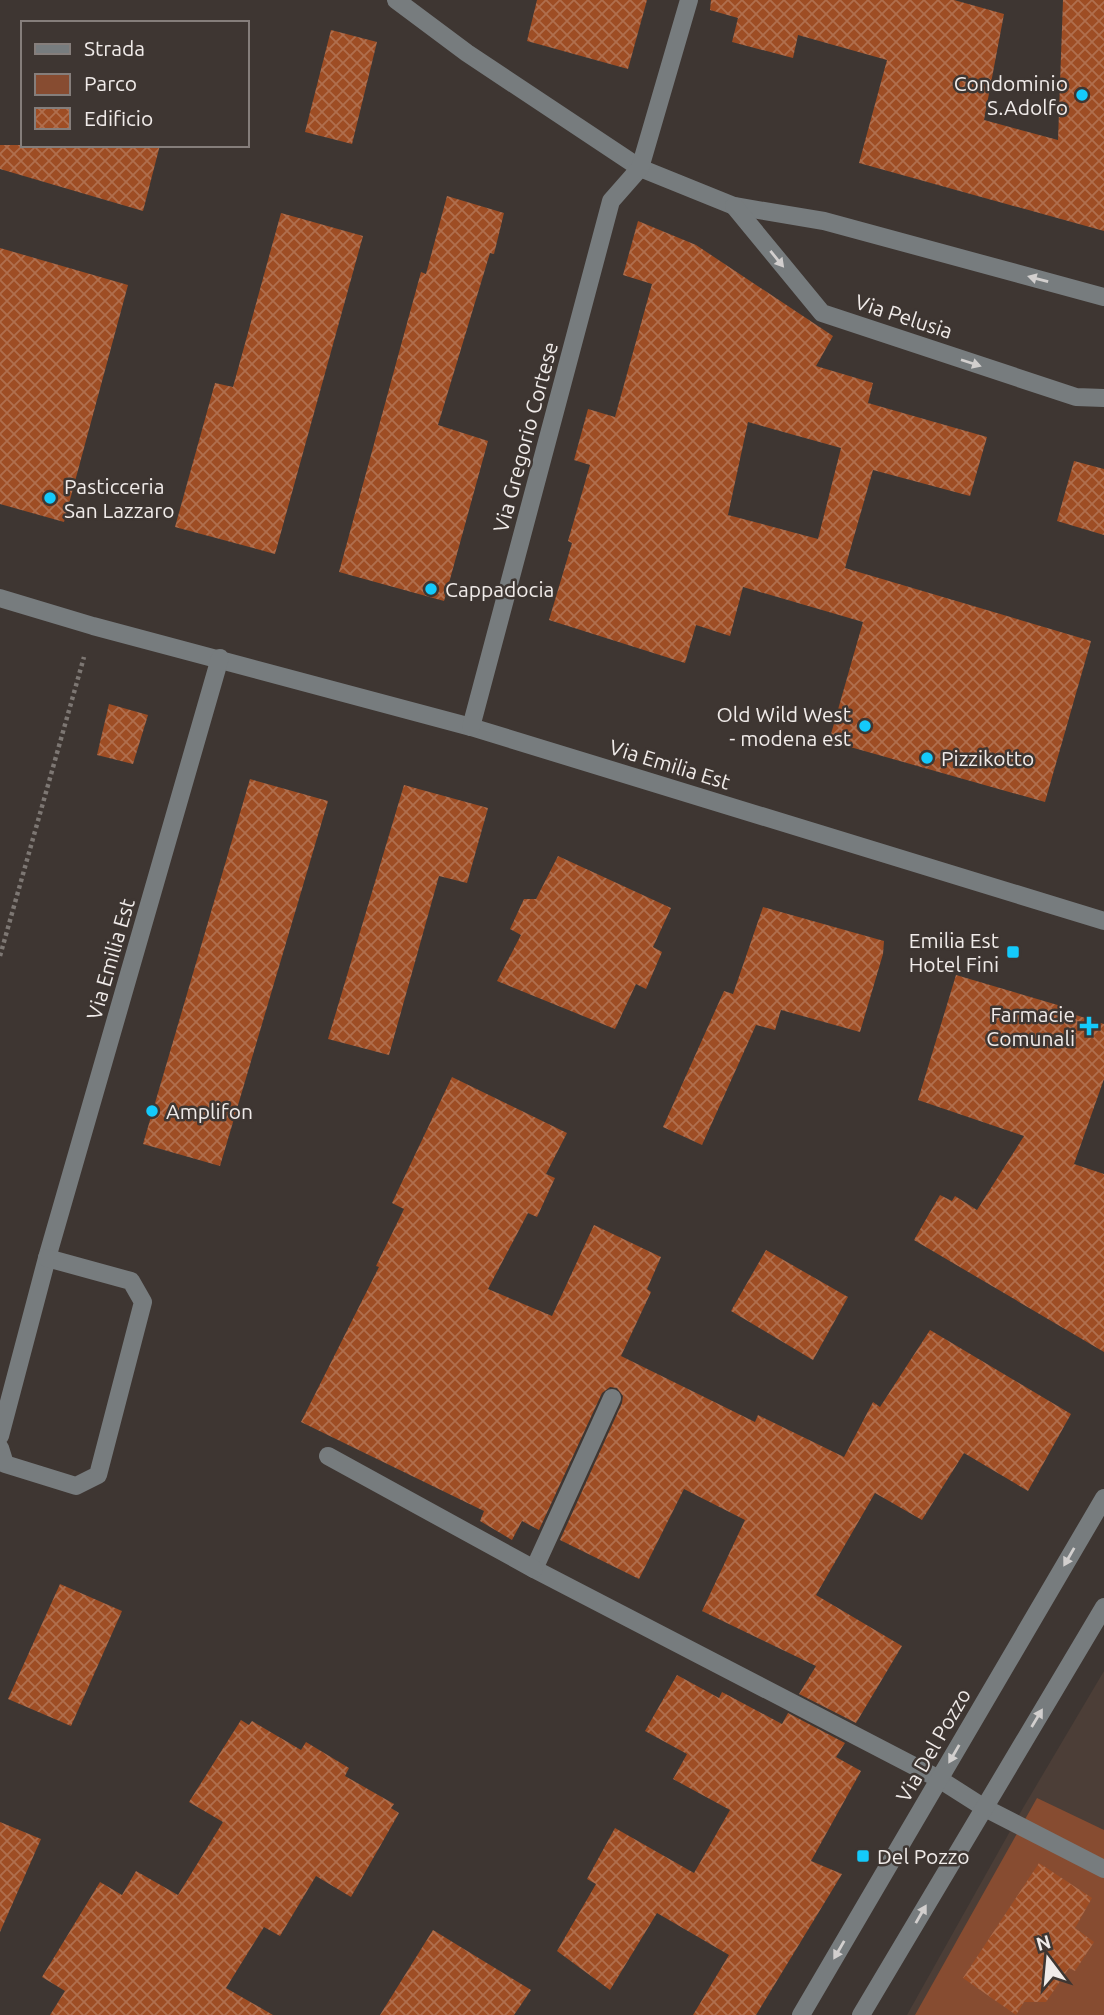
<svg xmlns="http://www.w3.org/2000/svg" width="1104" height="2015" font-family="Ubuntu,sans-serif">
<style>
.built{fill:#4c3e37}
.park{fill:#874c31}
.building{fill:url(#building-cross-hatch);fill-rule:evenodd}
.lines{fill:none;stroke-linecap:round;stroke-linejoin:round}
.path{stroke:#7d7773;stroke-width:4.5;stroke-dasharray:3.5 3.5;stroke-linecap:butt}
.minor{stroke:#777c7e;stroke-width:18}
.oneway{fill:#d2cfce}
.poi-dot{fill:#14cafb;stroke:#3e3632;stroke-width:2.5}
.labels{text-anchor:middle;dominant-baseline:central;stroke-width:5;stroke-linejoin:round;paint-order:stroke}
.poi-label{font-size:21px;fill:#f0ebe9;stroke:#3e3632;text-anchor:start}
.street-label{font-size:21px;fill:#f0ebe9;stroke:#3e3632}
</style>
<defs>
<pattern id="building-cross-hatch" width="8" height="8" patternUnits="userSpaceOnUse" patternTransform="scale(1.75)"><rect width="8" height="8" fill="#9e4d24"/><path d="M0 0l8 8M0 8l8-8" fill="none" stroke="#b06f4e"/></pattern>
</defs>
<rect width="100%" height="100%" fill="#3e3632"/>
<path class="built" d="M1104 1671V2015H907L1023 1808Z"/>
<path class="park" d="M1037 1798 1104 1830V2015H915Z"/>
<g class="building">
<path d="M537 0H647L628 69 527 41Z"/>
<path d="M711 0H954L1004 14 984 120 1058 140 1063 0H1104V231L859 163 887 60 798 35 793 58 732 42 738 18 710 10Z"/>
<path d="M331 30 377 42 352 144 305 132Z"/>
<path d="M0 145H160L143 211 0 169Z"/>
<path d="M447 196 504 213 494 254 490 253 438 425 488 441 444 601 339 572 421 272 426 274Z"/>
<path d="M281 213 363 236 275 554 175 527 215 383 233 387Z"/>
<path d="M638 221 696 245 833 336 816 366 873 383 868 403 987 437 970 496 873 470 845 568 1091 641 1045 802 829 741 863 622 743 587 730 636 696 625 685 663 549 620 572 543 568 541 590 465 574 460 588 409 615 417 652 284 623 275ZM748 422 841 448 818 539 728 515Z"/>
<path d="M0 248 128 285 64 522 0 504Z"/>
<path d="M1074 461 1104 469V535L1057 521Z"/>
<path d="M109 704 148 715 133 764 97 755Z"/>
<path d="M250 779 328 801 220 1166 143 1144Z"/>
<path d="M404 785 488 808 467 883 439 876 389 1055 328 1039Z"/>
<path d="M558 856 671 908 653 947 662 952 646 989 636 984 615 1029 497 981 521 935 510 929 524 899H536Z"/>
<path d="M763 907 884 941 883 954 860 1032 781 1010 775 1030 756 1025 702 1145 663 1127 724 991 733 994Z"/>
<path d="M956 975 1061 1006 1060 1010 1104 1024V1079L1074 1164 1104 1174V1352L914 1240 940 1195 952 1201 955 1196 977 1210 1024 1136 918 1100Z"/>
<path d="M452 1077 567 1133 546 1174 555 1178 537 1217 528 1213 488 1289 552 1316 594 1225 661 1257 647 1289 651 1292 621 1356 755 1422 758 1415 844 1457 873 1402 880 1407 930 1330 1071 1414 1028 1491 964 1453 922 1520 875 1493 816 1595 902 1646 856 1723 799 1694 816 1666 702 1611 745 1520 684 1489 639 1579 560 1540 622 1403 623 1396 617 1388 610 1387 602 1393 539 1530 522 1521 512 1540 480 1521 484 1511 301 1422 379 1267 376 1266 404 1209 392 1203Z"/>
<path d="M766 1250 848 1297 813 1360 731 1311Z"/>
<path d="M60 1584 122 1611 71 1726 8 1699Z"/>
<path d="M677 1675 719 1698 722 1692 782 1724 788 1713 845 1743 836 1757 861 1771 811 1861 842 1874 756 2015H693L729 1955 657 1913 610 1990 557 1951 596 1884 587 1879 615 1828 694 1873 730 1810 673 1779 687 1754 645 1731Z"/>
<path d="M241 1720 249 1725 252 1721 301 1750 306 1742 349 1768 345 1776 394 1804 391 1808 399 1813 351 1897 316 1876 280 1936 264 1927 226 1988 273 2015H50L65 1991 42 1977 100 1882 122 1895 136 1871 178 1895 223 1822 189 1802Z"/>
<path d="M0 1822 41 1839 0 1932Z"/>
<path d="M1039 1863 1092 1898 1075 1928 1094 1942 1075 1971 1069 1968 1046 2002H1024L1016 2015 963 1978Z"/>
<path d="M433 1930 531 1990 514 2015H380Z"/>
</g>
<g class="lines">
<path class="path" d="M0 956 84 657"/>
<g class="minor">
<path d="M396 0 467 53 640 168 734 206 824 221 1104 297"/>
<path d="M734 206 822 313 1076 397 1104 398"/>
<path d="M0 598 93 626 471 727 1104 921"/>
<path d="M471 727 611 201 640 168 689 0"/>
<path d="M612 1398 534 1569 939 1779 983 1807 1104 1869"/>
<path d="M0 1436 47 1258 220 658"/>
<path d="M0 1448 5 1464 76 1486 98 1475 143 1302 131 1281 47 1258"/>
<path d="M328 1456 534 1569"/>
<path d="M801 2015 1104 1498"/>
<path d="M861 2015 1104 1607"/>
</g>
</g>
<defs><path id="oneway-solid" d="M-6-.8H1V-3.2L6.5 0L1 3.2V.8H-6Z" transform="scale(1.75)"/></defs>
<g class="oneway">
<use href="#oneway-solid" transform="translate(777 259) rotate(51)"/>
<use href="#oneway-solid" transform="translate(1038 279) rotate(-165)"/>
<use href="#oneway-solid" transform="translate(971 363) rotate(18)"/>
<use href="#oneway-solid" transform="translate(1069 1557) rotate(120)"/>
<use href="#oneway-solid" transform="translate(1037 1718) rotate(-59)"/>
<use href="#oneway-solid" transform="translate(954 1754) rotate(120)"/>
<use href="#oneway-solid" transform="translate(921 1914) rotate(-60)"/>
<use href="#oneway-solid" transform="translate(839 1950) rotate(120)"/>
</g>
<g class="poi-dot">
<circle cx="1082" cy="95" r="7"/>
<circle cx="50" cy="498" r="7"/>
<circle cx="431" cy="589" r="7"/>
<circle cx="865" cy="726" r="7"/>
<circle cx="927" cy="758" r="7"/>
<rect x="1006" y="945" width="14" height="14" rx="3.5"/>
<path d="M1085.5 1015.5h7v7h7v7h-7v7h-7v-7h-7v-7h7z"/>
<circle cx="152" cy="1111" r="7"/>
<rect x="856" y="1849" width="14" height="14" rx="3.5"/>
</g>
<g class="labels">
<g class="poi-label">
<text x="1068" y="83" text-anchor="end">Condominio<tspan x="1068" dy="24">S.Adolfo</tspan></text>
<text x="64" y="486">Pasticceria<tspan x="64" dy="24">San Lazzaro</tspan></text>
<text x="445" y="589">Cappadocia</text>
<text x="851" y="714" text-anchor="end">Old Wild West<tspan x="851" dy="24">- modena est</tspan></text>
<text x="941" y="758">Pizzikotto</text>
<text x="999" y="940" text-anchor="end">Emilia Est<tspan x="999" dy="24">Hotel Fini</tspan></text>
<text x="1075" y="1014" text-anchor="end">Farmacie<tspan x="1075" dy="24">Comunali</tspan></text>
<text x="166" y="1111">Amplifon</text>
<text x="877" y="1856">Del Pozzo</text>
</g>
<g class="street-label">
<text transform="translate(904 316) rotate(18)">Via Pelusia</text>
<text transform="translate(525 437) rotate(-75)">Via Gregorio Cortese</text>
<text transform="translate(670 764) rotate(17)">Via Emilia Est</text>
<text transform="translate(110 959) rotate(-74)">Via Emilia Est</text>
<text transform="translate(933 1745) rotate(-60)">Via Del Pozzo</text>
</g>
</g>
<rect x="21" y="21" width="228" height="126" fill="#3e3632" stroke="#857e7b" stroke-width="2"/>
<rect x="35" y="44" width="35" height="10" fill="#777c7e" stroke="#857e7b" stroke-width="2"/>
<text x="84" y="56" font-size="21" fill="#f0ebe9">Strada</text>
<rect x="35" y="74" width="35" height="21" fill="#874c31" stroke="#857e7b" stroke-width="2"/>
<text x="84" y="91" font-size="21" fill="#f0ebe9">Parco</text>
<rect x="35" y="108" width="35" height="21" fill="url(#building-cross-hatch)" stroke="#857e7b" stroke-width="2"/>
<text x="84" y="126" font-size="21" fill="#f0ebe9">Edificio</text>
<g transform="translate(1048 1959) rotate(344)" stroke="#3e3632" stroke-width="5" paint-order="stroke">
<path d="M0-5L12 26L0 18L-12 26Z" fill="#f0ebe9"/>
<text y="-10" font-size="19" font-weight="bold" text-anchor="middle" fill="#f0ebe9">N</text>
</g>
</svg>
